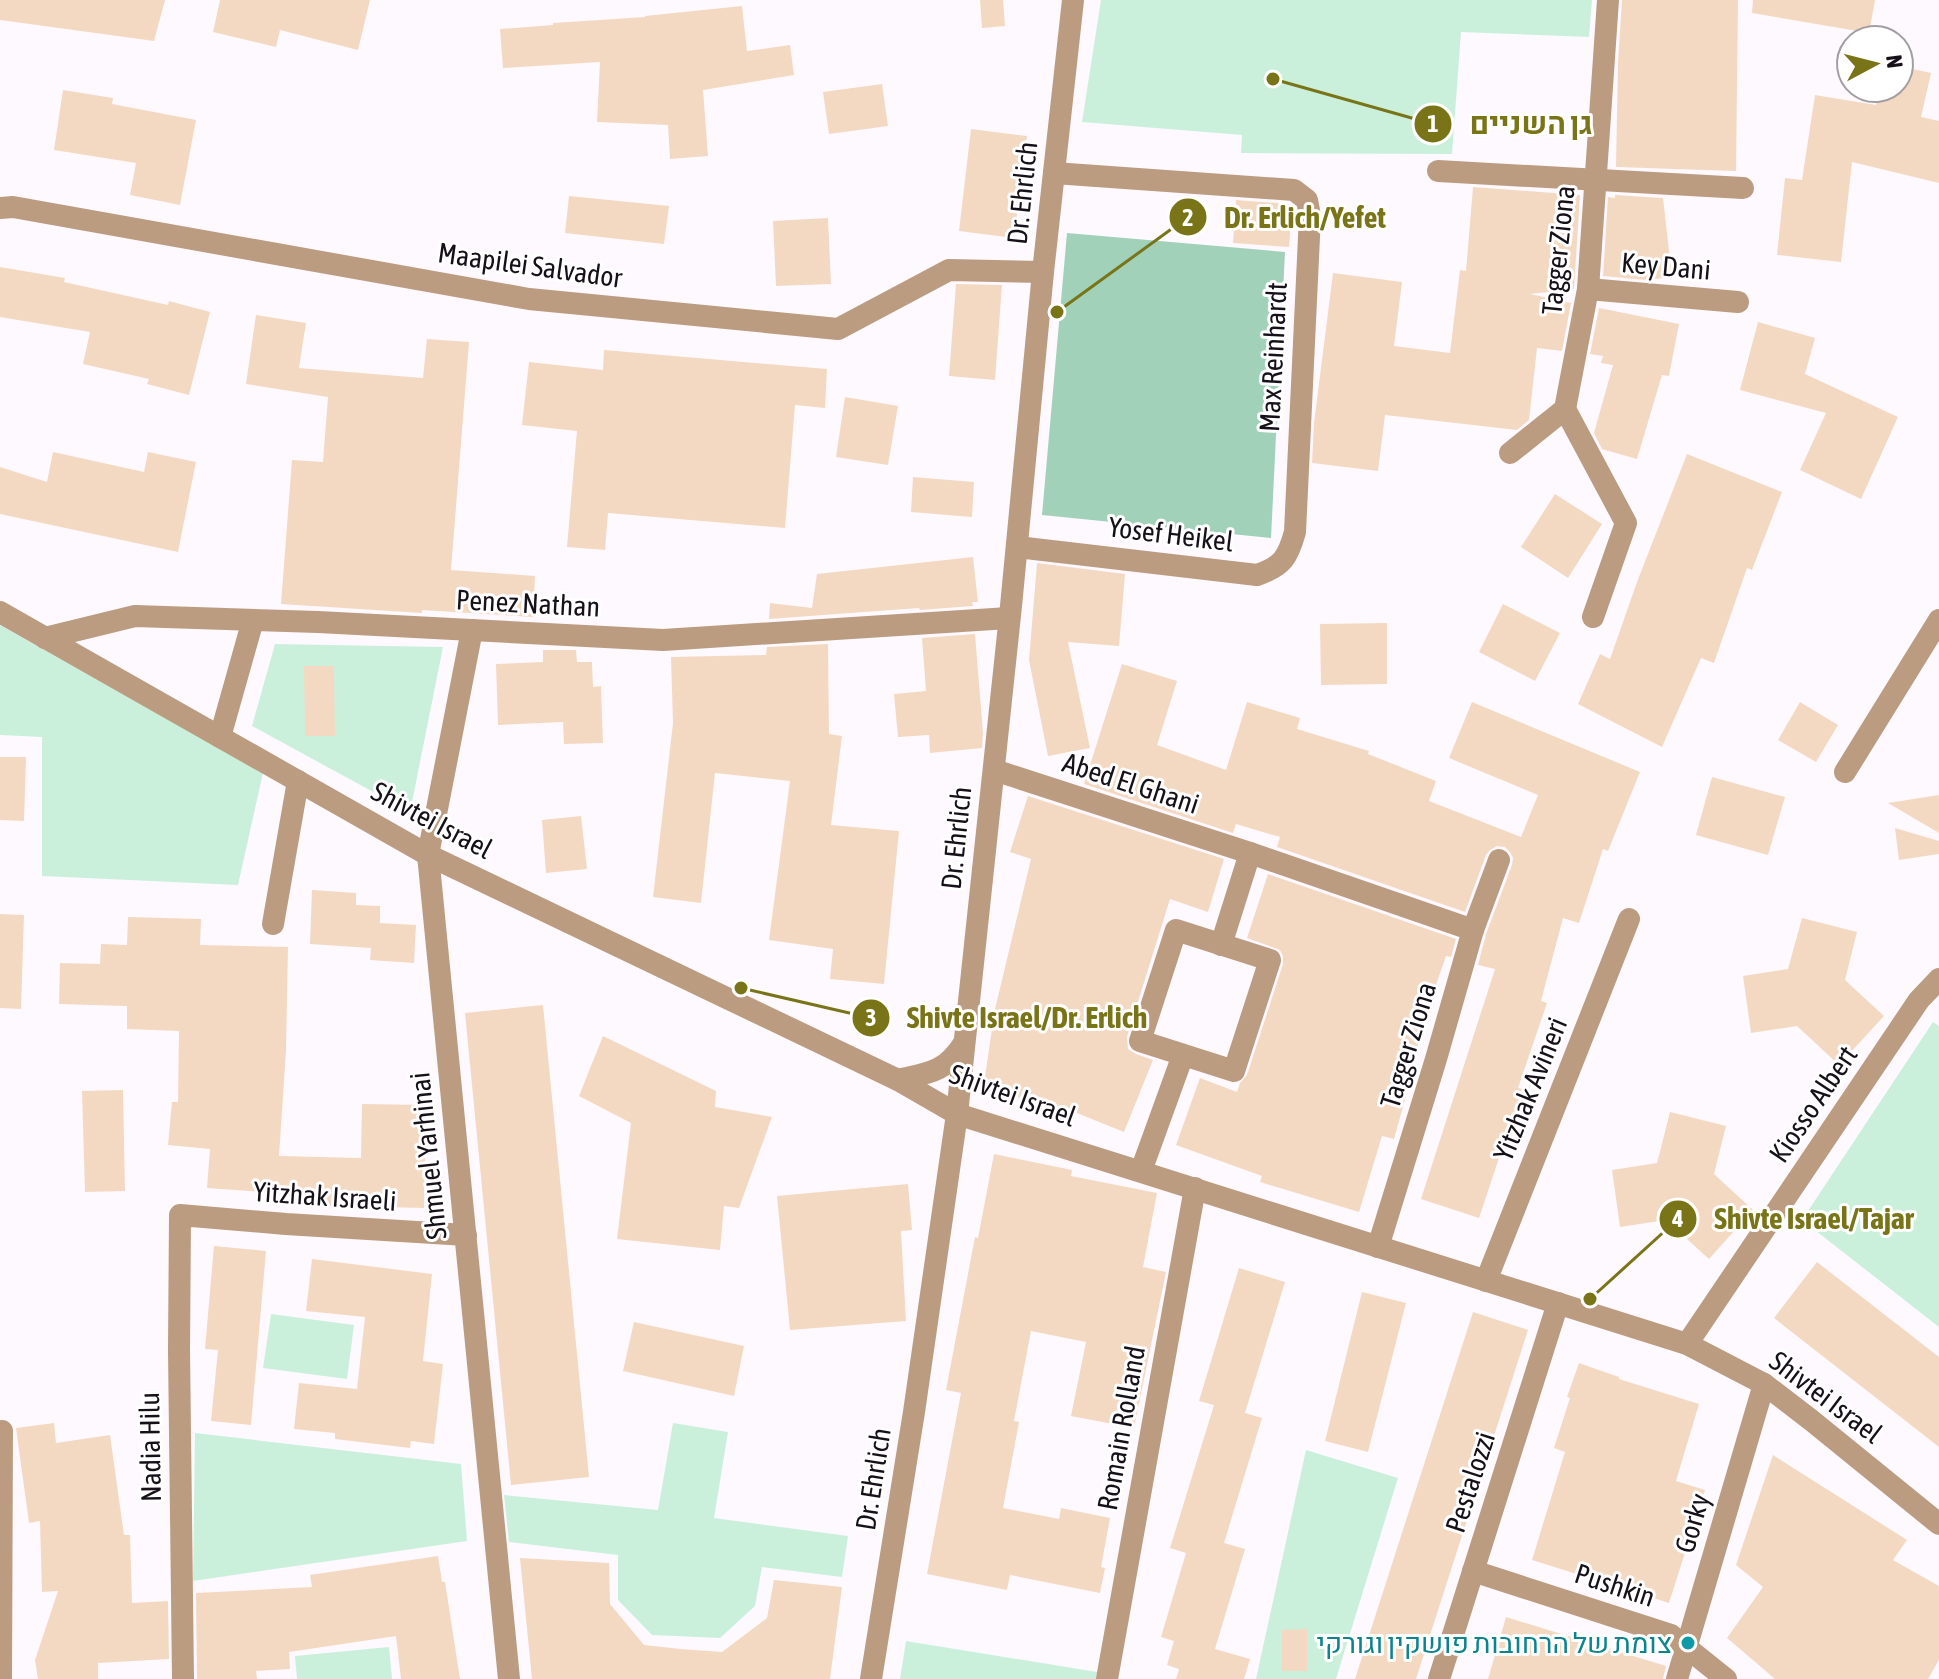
<svg xmlns="http://www.w3.org/2000/svg" width="1939" height="1679" font-family="'Asap Condensed',Heebo,sans-serif">
<style>
.green{fill:#caf0dc}
.forest{fill:#a1d1b9}
.building{fill:#f4d9c2}
.lines{fill:none;stroke-linecap:round;stroke-linejoin:round}
.minor{stroke:#bc9c80;stroke-width:22}
.tertiary{stroke:#bc9c80;stroke-width:22}
.culture-dot{fill:#0f9aa8;stroke:#fff;stroke-width:3}
.labels{text-anchor:middle;dominant-baseline:central;stroke-width:6;stroke-linejoin:round;paint-order:stroke}
.street-label{font-size:28px;fill:#161019;stroke:#fff}
.culture-label{font-size:28px;fill:#0d838f;stroke:#fff;text-anchor:end}
.leader{fill:none;stroke:#787417;stroke-width:3}
.callout-dot{fill:#787417;stroke:#fff;stroke-width:3}
.mark-label{font-size:24px;text-anchor:middle;font-weight:bold;fill:#fff}
.callout-label{font-size:30px;text-anchor:middle;font-weight:bold;fill:#787417;stroke:#fff;stroke-width:6;stroke-linejoin:round;paint-order:stroke}
</style>
<rect width="100%" height="100%" fill="#fdf9ff"/>
<g class="green">
<path d="M1101 0H1592L1589 37 1461 32 1452 154 1241 153 1242 135 1082 122Z"/>
<path d="M0 625 263 773 238 885 42 876V737L0 735Z"/>
<path d="M275 644 443 647 410 812 252 726Z"/>
<path d="M1933 1022 1939 1026V1327L1802 1220Z"/>
<path d="M271 1314 354 1325 347 1379 263 1368Z"/>
<path d="M673 1423 728 1432 714 1518 848 1536 842 1577 762 1567 755 1606 720 1638 652 1635 618 1600V1555L509 1542 504 1495 658 1510Z"/>
<path d="M195 1433 461 1464 467 1541 193 1581Z"/>
<path d="M1306 1450 1398 1478 1336 1679H1256Z"/>
<path d="M906 1641 1097 1672 1096 1679H900Z"/>
<path d="M389 1647 392 1679H297L295 1656Z"/>
</g>
<path class="forest" d="M1067 233 1285 252 1271 538 1042 515Z"/>
<g class="building">
<path d="M0 0H165L154 41 0 20Z"/>
<path d="M220 0H370L358 50 280 30 276 47 213 32Z"/>
<path d="M980 0H1003L1005 26 982 28Z"/>
<path d="M1622 0H1738L1736 171 1616 167 1618 63Z"/>
<path d="M1753 0H1875L1869 33 1752 13Z"/>
<path d="M742 6 747 51 790 45 794 75 703 90 708 156 670 159 668 125 597 122 600 62 503 68 500 29 553 25V23L645 17V16Z"/>
<path d="M1899 66 1931 73 1921 117 1939 121V183L1852 162 1841 262 1777 255 1785 178 1802 180 1815 95 1876 105 1880 88H1899Z"/>
<path d="M882 84 888 126 829 134 823 92Z"/>
<path d="M63 90 113 98 112 104 196 120 180 205 130 195 136 163 54 150Z"/>
<path d="M971 129 1027 136 1014 238 959 231Z"/>
<path d="M1473 187 1580 195 1574 289 1530 294 1571 303 1562 351 1537 348 1529 420 1517 430 1385 415 1378 471 1312 463 1314 423 1333 273 1402 282 1394 346 1450 353 1460 270 1466 271Z"/>
<path d="M1615 195 1663 198 1672 277 1646 280 1603 276 1608 197 1615 198Z"/>
<path d="M569 196 669 206 664 244 565 233Z"/>
<path d="M1236 200 1289 204 1292 206 1289 247 1233 243Z"/>
<path d="M828 218 831 284 776 286 773 221Z"/>
<path d="M0 267 65 278 64 282 168 305 169 301 210 312 189 395 147 384 149 379 83 364 90 332 0 317Z"/>
<path d="M956 284 1002 285 995 380 949 376Z"/>
<path d="M1599 308 1679 324 1669 376 1662 375 1637 459 1602 449 1594 433 1613 365 1601 363 1603 356 1590 354Z"/>
<path d="M256 315 306 323 299 368 423 378 427 339 469 342 451 570 535 576 533 617 422 610V613L281 604 292 460 323 462 328 397 246 384Z"/>
<path d="M1758 322 1815 338 1805 374 1898 417 1861 499 1800 470 1826 413 1740 390Z"/>
<path d="M604 350 827 369 825 408 795 405 785 528 608 513 605 550 567 547 577 431 522 425 529 362 603 370Z"/>
<path d="M845 397 898 406 888 465 836 457Z"/>
<path d="M53 452 144 472 148 452 196 462 178 552 0 514V467L47 482Z"/>
<path d="M1687 454 1782 492 1752 570 1747 568 1714 663 1701 658 1662 747 1578 704 1600 654 1610 659 1637 582Z"/>
<path d="M913 477 974 482 972 517 911 512Z"/>
<path d="M1555 494 1602 524 1568 578 1521 547Z"/>
<path d="M973 557 978 602H972L973 606 920 610 919 608 769 619 770 603 812 608 817 574Z"/>
<path d="M1037 563 1125 574 1119 646 1068 642 1090 748 1048 756 1029 660Z"/>
<path d="M1503 604 1560 633 1535 681 1479 652Z"/>
<path d="M1387 623V684L1321 685 1320 624Z"/>
<path d="M975 634 983 733 982 748 930 753 929 735 898 737 894 694 926 691 922 638Z"/>
<path d="M828 644 829 734 842 736 831 825 899 831 884 984 830 979 833 949 769 940 790 781 715 773 701 903 653 897 673 723 671 657 766 655 767 647Z"/>
<path d="M543 650H576L577 662H592L593 687 601 686 603 743 564 744 563 722 498 725 496 664 543 662Z"/>
<path d="M1122 664 1177 681 1157 745 1226 770 1247 702 1300 718 1297 729 1369 751 1368 754 1436 781 1429 801 1521 837 1538 795 1449 758 1472 702 1640 772 1608 851 1603 849 1579 923 1563 918 1541 1001 1547 1003 1518 1088 1522 1089 1479 1218 1421 1199 1495 969 1478 965 1486 934 1512 865 1513 858 1510 852 1505 847 1497 846 1490 850 1486 855 1465 912 1277 847 1280 837 1236 824 1233 833 1084 784Z"/>
<path d="M304 666H334L335 736H305Z"/>
<path d="M1800 702 1838 725 1816 762 1778 740Z"/>
<path d="M0 757H26L24 821 0 820Z"/>
<path d="M1712 777 1785 797 1768 855 1696 835Z"/>
<path d="M1939 795V833L1888 803Z"/>
<path d="M1028 796 1224 859 1208 912 1170 899 1127 1037 1128 1049 1136 1054 1153 1060 1124 1132 1062 1107 983 1090 995 1009 1031 859 1010 852Z"/>
<path d="M581 816 587 869 546 873 542 820Z"/>
<path d="M1895 828 1939 841V854L1899 860Z"/>
<path d="M1268 874 1456 939 1451 957 1446 956 1437 982 1409 1073 1412 1074 1394 1139 1382 1136 1359 1212 1260 1182 1262 1176 1176 1145 1200 1078 1237 1092 1240 1083 1247 1075 1283 964V956L1280 950 1247 938Z"/>
<path d="M312 890 356 893V905L380 906V923L416 925 414 963 370 960 371 948 310 944Z"/>
<path d="M0 914 24 915 21 1009 0 1008Z"/>
<path d="M128 917 201 919 200 945 288 947 286 1051 279 1156 361 1158 362 1104 426 1105 424 1208 303 1205 304 1195 207 1188 210 1149 168 1145 172 1102H178L179 1031 127 1029V1006L59 1004 60 963 100 964 101 944 127 945Z"/>
<path d="M1802 918 1857 932 1845 980 1884 1016 1839 1065 1797 1026 1751 1033 1743 976 1788 969Z"/>
<path d="M543 1005 589 1477 511 1485 465 1013Z"/>
<path d="M603 1036 716 1091 715 1107 772 1117 739 1208 724 1206 720 1250 617 1239 631 1123 579 1096Z"/>
<path d="M123 1090 125 1191 85 1192 82 1091Z"/>
<path d="M1670 1112 1726 1126 1714 1174 1753 1210 1709 1259 1666 1220 1620 1227 1612 1170 1657 1163Z"/>
<path d="M994 1154 1072 1170 1071 1176 1157 1193 1143 1267 1166 1272 1134 1428 1071 1416 1086 1342 1031 1331 1014 1421 1019 1422 1003 1508 1059 1519 1061 1508 1110 1518 1101 1567 1105 1568 1100 1593 1010 1575 1007 1590 927 1574 961 1393 946 1390 975 1237 978 1238Z"/>
<path d="M908 1184 912 1230 901 1231 906 1321 790 1330 777 1196Z"/>
<path d="M214 1246 266 1251 251 1425 211 1421 218 1350 205 1349Z"/>
<path d="M312 1259 432 1274 423 1361 443 1364 434 1444 411 1441 410 1448 335 1439V1433L294 1429 299 1383 357 1389 365 1317 306 1311Z"/>
<path d="M1817 1262 1939 1357V1447L1774 1318Z"/>
<path d="M1239 1268 1285 1282 1245 1413 1262 1418 1224 1543 1245 1549 1215 1649 1250 1659 1244 1679H1176L1179 1669 1167 1665 1174 1641 1161 1637 1186 1553 1170 1548 1214 1405 1199 1401Z"/>
<path d="M1362 1292 1406 1303 1368 1452 1325 1441Z"/>
<path d="M1473 1312 1528 1330 1416 1679H1355Z"/>
<path d="M634 1322 744 1346 734 1396 623 1371Z"/>
<path d="M1579 1363 1619 1377V1379L1699 1404 1676 1481 1705 1490 1669 1603 1532 1560 1565 1452 1554 1448 1570 1398 1567 1397Z"/>
<path d="M54 1423 56 1443 110 1435 124 1535H130L132 1603 168 1601 169 1659 98 1663V1679H38L35 1660 58 1591 42 1592 40 1521 29 1523 16 1428Z"/>
<path d="M1773 1455 1907 1540 1893 1560 1939 1586V1660L1928 1679H1775L1727 1638 1763 1587 1736 1565Z"/>
<path d="M438 1556 442 1582H445L460 1679H401L396 1636 289 1652 290 1669 256 1671 257 1679H197L196 1593 312 1587 310 1575Z"/>
<path d="M520 1558 609 1563 610 1604 644 1645 681 1649 722 1652 767 1618 774 1580 842 1587 830 1679H532Z"/>
<path d="M1506 1617 1666 1666 1663 1679H1488Z"/>
<path d="M1307 1629V1671H1282V1630Z"/>
</g>
<g class="lines">
<g class="minor">
<path d="M1438 171 1743 188"/>
<path d="M0 208 13 207 529 299 838 329 949 270 1043 272"/>
<path d="M1588 289 1738 302"/>
<path d="M1565 409 1626 523 1593 617"/>
<path d="M1510 453 1565 409 1588 289 1608 0"/>
<path d="M1017 547 1257 575C1283 566 1288 557 1295 532L1310 216 1307 200 1294 190 1054 173"/>
<path d="M472 630 428 855 509 1679"/>
<path d="M45 638 135 616 318 622 663 640 1009 618"/>
<path d="M220 737 253 620"/>
<path d="M994 770 1250 853 1473 930"/>
<path d="M1845 772 1939 620"/>
<path d="M273 924 298 781"/>
<path d="M1176 930 1270 960 1234 1071 1140 1041Z"/>
<path d="M1221 945 1250 853"/>
<path d="M1141 1171 1183 1055"/>
<path d="M1378 1247 1436 1059 1473 930 1499 860"/>
<path d="M1486 1281 1629 919"/>
<path d="M1687 1344 1919 1000 1939 979"/>
<path d="M1473 1571 1671 1635 1726 1679"/>
<path d="M1 1679 2 1431"/>
<path d="M183 1679 179 1350 180 1215 286 1224 466 1235"/>
<path d="M1107 1679 1195 1188"/>
<path d="M1439 1679 1558 1303"/>
<path d="M1677 1679 1764 1384"/>
</g>
<g class="tertiary">
<path d="M0 612 428 855 898 1080 957 1114 1687 1344 1764 1384 1811 1420 1939 1524"/>
<path d="M898 1080C929 1073 946 1072 964 1043"/>
<path d="M871 1679 914 1412 957 1114 1011 606 1043 272 1073 0"/>
</g>
</g>
<circle class="culture-dot" cx="1688" cy="1643" r="8"/>
<g class="labels">
<g class="street-label">
<text transform="translate(1022 193) rotate(-84)">Dr. Ehrlich</text>
<text transform="translate(1558 250) rotate(-84)">Tagger Ziona</text>
<text transform="translate(530 265) rotate(8)">Maapilei Salvador</text>
<text transform="translate(1666 266) rotate(5)">Key Dani</text>
<text transform="translate(1273 357) rotate(-87)">Max Reinhardt</text>
<text transform="translate(1171 534) rotate(7)">Yosef Heikel</text>
<text transform="translate(528 603) rotate(3)">Penez Nathan</text>
<text transform="translate(1131 783) rotate(18)">Abed El Ghani</text>
<text transform="translate(432 820) rotate(28)">Shivtei Israel</text>
<text transform="translate(956 838) rotate(-84)">Dr. Ehrlich</text>
<text transform="translate(1408 1045) rotate(-73)">Tagger Ziona</text>
<text transform="translate(1530 1089) rotate(-68)">Yitzhak Avineri</text>
<text transform="translate(1013 1095) rotate(20)">Shivtei Israel</text>
<text transform="translate(1813 1104) rotate(-56)">Kiosso Albert</text>
<text transform="translate(428 1156) rotate(-96)">Shmuel Yarhinai</text>
<text transform="translate(325 1196) rotate(4)">Yitzhak Israeli</text>
<text transform="translate(1826 1397) rotate(37)">Shivtei Israel</text>
<text transform="translate(1121 1428) rotate(-80)">Romain Rolland</text>
<text transform="translate(150 1447) rotate(-91)">Nadia Hilu</text>
<text transform="translate(873 1479) rotate(-81)">Dr. Ehrlich</text>
<text transform="translate(1470 1482) rotate(-72)">Pestalozzi</text>
<text transform="translate(1692 1523) rotate(-74)">Gorky</text>
<text transform="translate(1615 1585) rotate(18)">Pushkin</text>
</g>
<g class="culture-label">
<text x="1672" y="1643">צומת של הרחובות פושקין וגורקי</text>
</g>
</g>
<path class="leader" d="M1273 79L1433 124M1057 312L1188 217M741 988L871 1018M1590 1299L1678 1219"/>
<g class="callout-dot">
<circle cx="1273" cy="79" r="8"/>
<circle cx="1057" cy="312" r="8"/>
<circle cx="741" cy="988" r="8"/>
<circle cx="1590" cy="1299" r="8"/>
<circle cx="1433" cy="124" r="20"/>
<circle cx="1188" cy="217" r="20"/>
<circle cx="871" cy="1018" r="20"/>
<circle cx="1678" cy="1219" r="20"/>
</g>
<g class="mark-label">
<text x="1433" y="132">1</text>
<text x="1188" y="226">2</text>
<text x="871" y="1026">3</text>
<text x="1678" y="1227">4</text>
</g>
<g class="callout-label">
<text x="1531" y="134">גן השניים</text>
<text x="1305" y="228">Dr. Erlich/Yefet</text>
<text x="1027" y="1028">Shivte Israel/Dr. Erlich</text>
<text x="1814" y="1229">Shivte Israel/Tajar</text>
</g>
<g transform="translate(1875 64) rotate(83)"><circle r="38" fill="#ffffff" stroke="#a29fa3" stroke-width="2"/>
<path d="M0-6L14 30L0 20L-14 30Z" fill="#787417"/>
<text y="-12" font-size="22" font-weight="bold" text-anchor="middle" fill="#161019">N</text>
</g>
</svg>
